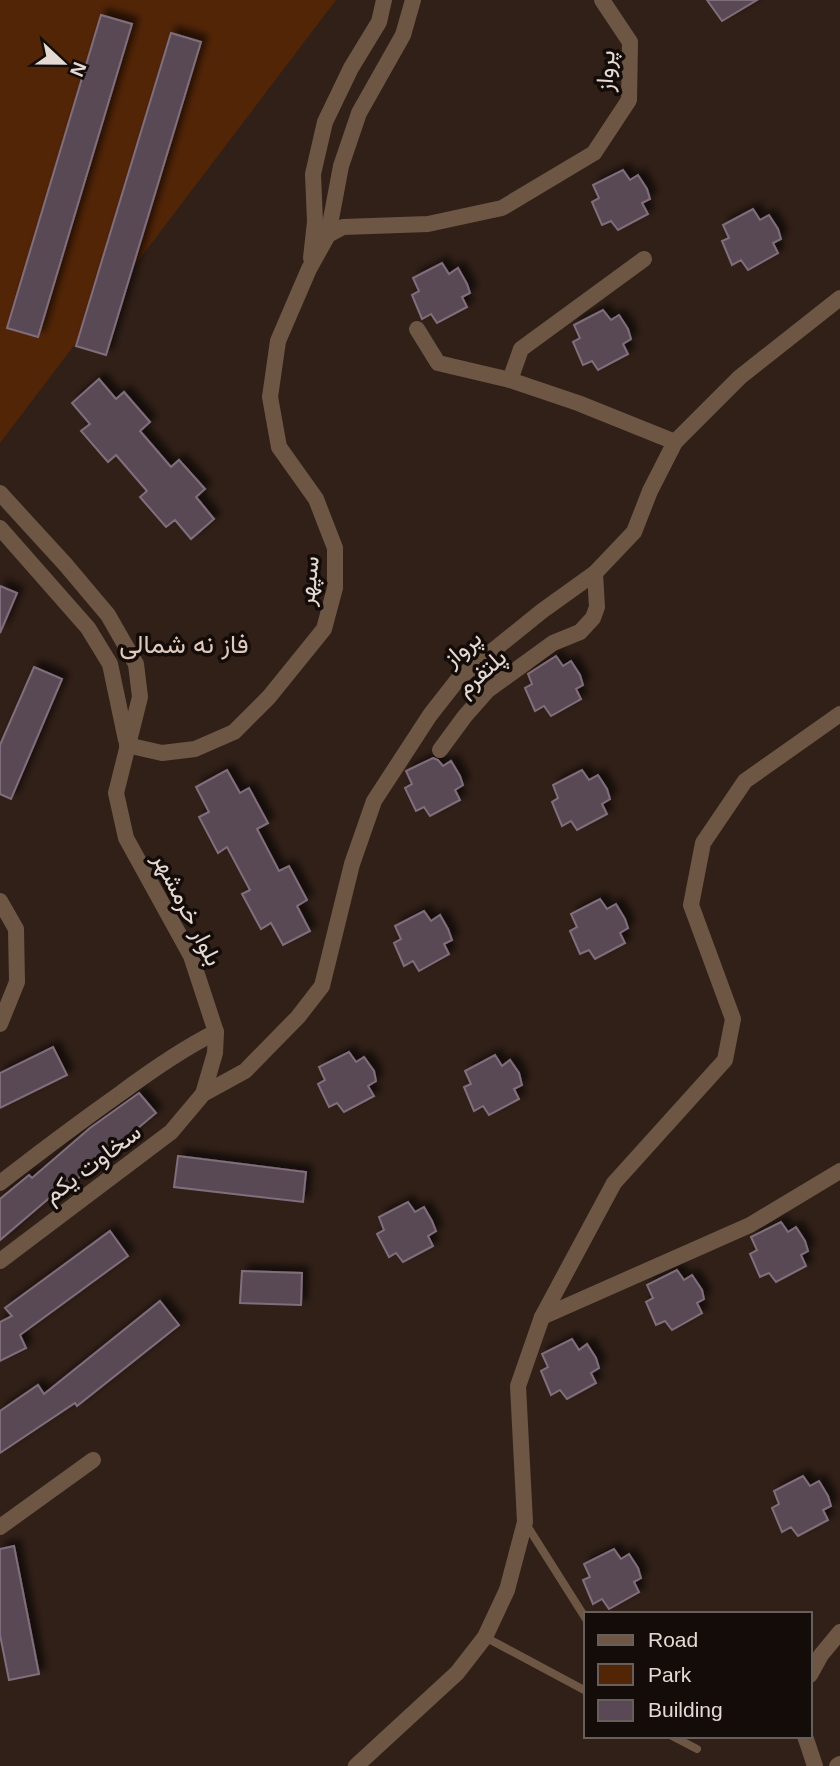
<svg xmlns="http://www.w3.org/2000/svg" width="840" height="1766" font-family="Helvetica,Vazirmatn,sans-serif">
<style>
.green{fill:#532507}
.building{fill:#594855;stroke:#806e7c;stroke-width:2;filter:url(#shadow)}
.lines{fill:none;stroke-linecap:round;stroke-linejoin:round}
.lane{stroke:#6e5645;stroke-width:8}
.street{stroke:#6e5645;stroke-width:16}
.labels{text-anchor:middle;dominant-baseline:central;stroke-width:7;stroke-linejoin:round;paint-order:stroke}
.street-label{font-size:24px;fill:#e5d9d4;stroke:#140c08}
.neighbourhood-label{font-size:26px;fill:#dfc8bc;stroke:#140c08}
</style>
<defs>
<filter id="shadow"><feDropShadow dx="6" dy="-6" stdDeviation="3.5" flood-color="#0009"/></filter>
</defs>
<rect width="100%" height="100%" fill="#312018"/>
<path class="green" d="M0 0H336L0 443Z"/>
<g class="building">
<path d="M707 0H757L722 21Z"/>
<path d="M101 15 132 24 38 337 7 328Z"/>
<path d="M171 33 201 42 106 355 76 346Z"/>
<path d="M623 170 630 180 638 175 647 189 650 199 642 203 648 214 618 230 611 221 602 225 592 202 599 198 593 185Z"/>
<path d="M753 209 760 220 769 215 778 229 781 239 773 243 778 253 748 270 741 260 732 265 722 241 729 238 723 225Z"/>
<path d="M442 263 449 274 458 268 467 284 470 293 462 297 467 307 437 323 431 314 422 319 412 295 419 291 413 278Z"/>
<path d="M603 310 611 320 619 315 628 329 631 339 623 344 628 354 598 370 592 361 583 365 573 342 580 338 574 325Z"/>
<path d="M99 379 116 399 124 392 150 422 140 431 171 467 179 460 205 489 196 497 214 519 191 539 175 520 166 527 140 497 147 491 116 455 108 462 81 431 90 424 72 403Z"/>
<path d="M0 586 17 593 0 633Z"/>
<path d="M556 656 563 666 571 661 580 675 583 685 576 689 581 699 551 716 544 706 535 711 525 688 532 684 528 674Z"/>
<path d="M34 667 62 679 11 799 0 794V745Z"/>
<path d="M433 758 438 760 443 766 451 761 460 776 463 785 455 790 460 800 430 816 424 807 416 811 405 788 412 784 406 771Z"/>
<path d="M227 770 240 793 249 788 268 823 257 829 279 871 289 866 307 900 297 906 310 931 283 945 271 923 261 929 242 894 250 890 227 847 218 853 199 817 209 812 196 787Z"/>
<path d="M582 770 589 780 598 775 607 789 610 799 602 804 607 814 577 830 571 821 562 826 552 802 558 798 553 785Z"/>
<path d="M600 899 607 909 616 904 625 919 628 928 620 933 625 943 595 959 589 950 580 954 570 931 577 927 571 914Z"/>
<path d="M424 911 431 921 440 915 448 929 452 940 444 944 449 954 419 971 413 961 404 966 394 943 401 939 395 926Z"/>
<path d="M53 1047 67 1075 0 1108V1073Z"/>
<path d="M349 1052 356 1062 364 1057 374 1071 376 1081 368 1086 374 1096 344 1112 337 1103 329 1107 318 1084 325 1080 319 1067Z"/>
<path d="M495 1055 502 1066 510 1060 519 1073 522 1085 514 1089 519 1099 489 1115 483 1106 474 1111 464 1087 471 1084 465 1071Z"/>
<path d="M139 1093 156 1113 57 1196 54 1194 0 1240V1199L29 1175 32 1178 90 1128Z"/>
<path d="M178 1156 306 1172 303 1202 174 1187Z"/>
<path d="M408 1202 415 1212 424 1207 432 1221 436 1231 428 1236 433 1246 403 1262 396 1253 389 1257 377 1234 384 1230 379 1217Z"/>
<path d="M781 1222 788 1232 796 1227 805 1241 808 1251 801 1255 806 1266 776 1282 769 1273 760 1277 750 1254 757 1250 751 1237Z"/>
<path d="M110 1231 128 1256 20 1335 26 1348 0 1361V1322L12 1316 5 1308Z"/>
<path d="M677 1270 684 1280 692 1275 702 1290 704 1299 697 1303 702 1313 672 1330 665 1321 656 1325 646 1302 653 1298 647 1285Z"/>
<path d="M242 1271 302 1273 301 1305 240 1303Z"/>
<path d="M160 1301 179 1325 77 1406 75 1403 0 1453V1411L38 1385 44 1394Z"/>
<path d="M572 1339 579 1350 587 1344 596 1358 599 1368 591 1373 596 1383 567 1399 560 1390 551 1395 541 1371 548 1367 542 1354Z"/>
<path d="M803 1476 810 1486 819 1481 828 1496 831 1506 823 1510 828 1520 798 1536 791 1527 782 1532 772 1508 779 1504 774 1491Z"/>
<path d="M14 1546 39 1674 9 1680 0 1635V1549Z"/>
<path d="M614 1549 621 1559 629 1554 638 1568 641 1578 634 1582 639 1592 609 1609 602 1599 593 1604 583 1580 590 1577 584 1564Z"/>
</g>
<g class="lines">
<g class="lane">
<path d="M526 1524 586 1619"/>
<path d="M485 1637 586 1691"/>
<path d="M672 1736 697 1749"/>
</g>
<g class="street">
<path d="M328 235 343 227 428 224 502 208 594 153 629 100 630 42 602 0"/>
<path d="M311 258 315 222 313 174 325 122 351 68 379 22 384 0"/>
<path d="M417 329 438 363 510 380 578 403 675 442"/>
<path d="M510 380 521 349 644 259"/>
<path d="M0 493 65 564 108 615 136 664 140 697 116 793 126 838 191 956 216 1032 215 1053 203 1094"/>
<path d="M0 528 88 628 110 664 126 740"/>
<path d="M127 745 162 753 195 749 234 732 269 697 324 629 335 588V548L316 499 279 447 270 397 278 341 309 269 328 235 341 166 359 113 403 35 413 0"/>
<path d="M440 750 465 716 488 690 553 643 580 632 593 618 597 607 595 573"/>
<path d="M0 901 16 929 17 982 0 1024"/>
<path d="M0 1183C40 1152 80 1122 121 1093 152 1070 182 1049 216 1032"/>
<path d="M0 1261 171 1132 203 1094 245 1071 298 1017 322 986 352 864 374 801 430 715 459 678 542 611 595 573 634 532 650 491 675 442 740 377 840 298"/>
<path d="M542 1317 750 1225 840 1171"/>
<path d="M0 1527 93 1460"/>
<path d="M810 1675 821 1655 840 1632"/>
<path d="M805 1736 815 1766"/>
<path d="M356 1766 457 1673 485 1637 507 1590 525 1522 518 1386 542 1317 614 1183 725 1060 733 1019 691 905 703 843 745 781 840 714"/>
<path d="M837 1766 840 1764"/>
</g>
</g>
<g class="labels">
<g class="street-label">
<text transform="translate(605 71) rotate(-87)">پرواز</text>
<text transform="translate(308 581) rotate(-84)">سپهر</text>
<text transform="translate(462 648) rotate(-41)">پرواز</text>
<text transform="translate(481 672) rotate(-41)">پلتفرم</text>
<text transform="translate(188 909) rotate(63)">بلوار خرمشهر</text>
<text transform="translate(92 1163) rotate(-37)">سخاوت یکم</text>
</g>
<g class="neighbourhood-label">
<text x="184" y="644">فاز نه شمالی</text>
</g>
</g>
<rect x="584" y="1612" width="228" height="126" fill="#140c08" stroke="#685e5a" stroke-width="2"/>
<rect x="598" y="1635" width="35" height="10" fill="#6e5645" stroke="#685e5a" stroke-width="2"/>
<text x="648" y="1647" font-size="21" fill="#e5d9d4">Road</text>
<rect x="598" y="1664" width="35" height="21" fill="#532507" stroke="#685e5a" stroke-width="2"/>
<text x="648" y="1682" font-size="21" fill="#e5d9d4">Park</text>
<rect x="598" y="1700" width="35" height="21" fill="#594855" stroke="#685e5a" stroke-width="2"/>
<text x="648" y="1717" font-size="21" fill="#e5d9d4">Building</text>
<g transform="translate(63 63) rotate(112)" stroke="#140c08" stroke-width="5" paint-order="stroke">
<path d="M0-5L12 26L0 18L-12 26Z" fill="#e5d9d4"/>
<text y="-10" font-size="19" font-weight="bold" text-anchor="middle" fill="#e5d9d4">N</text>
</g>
</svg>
